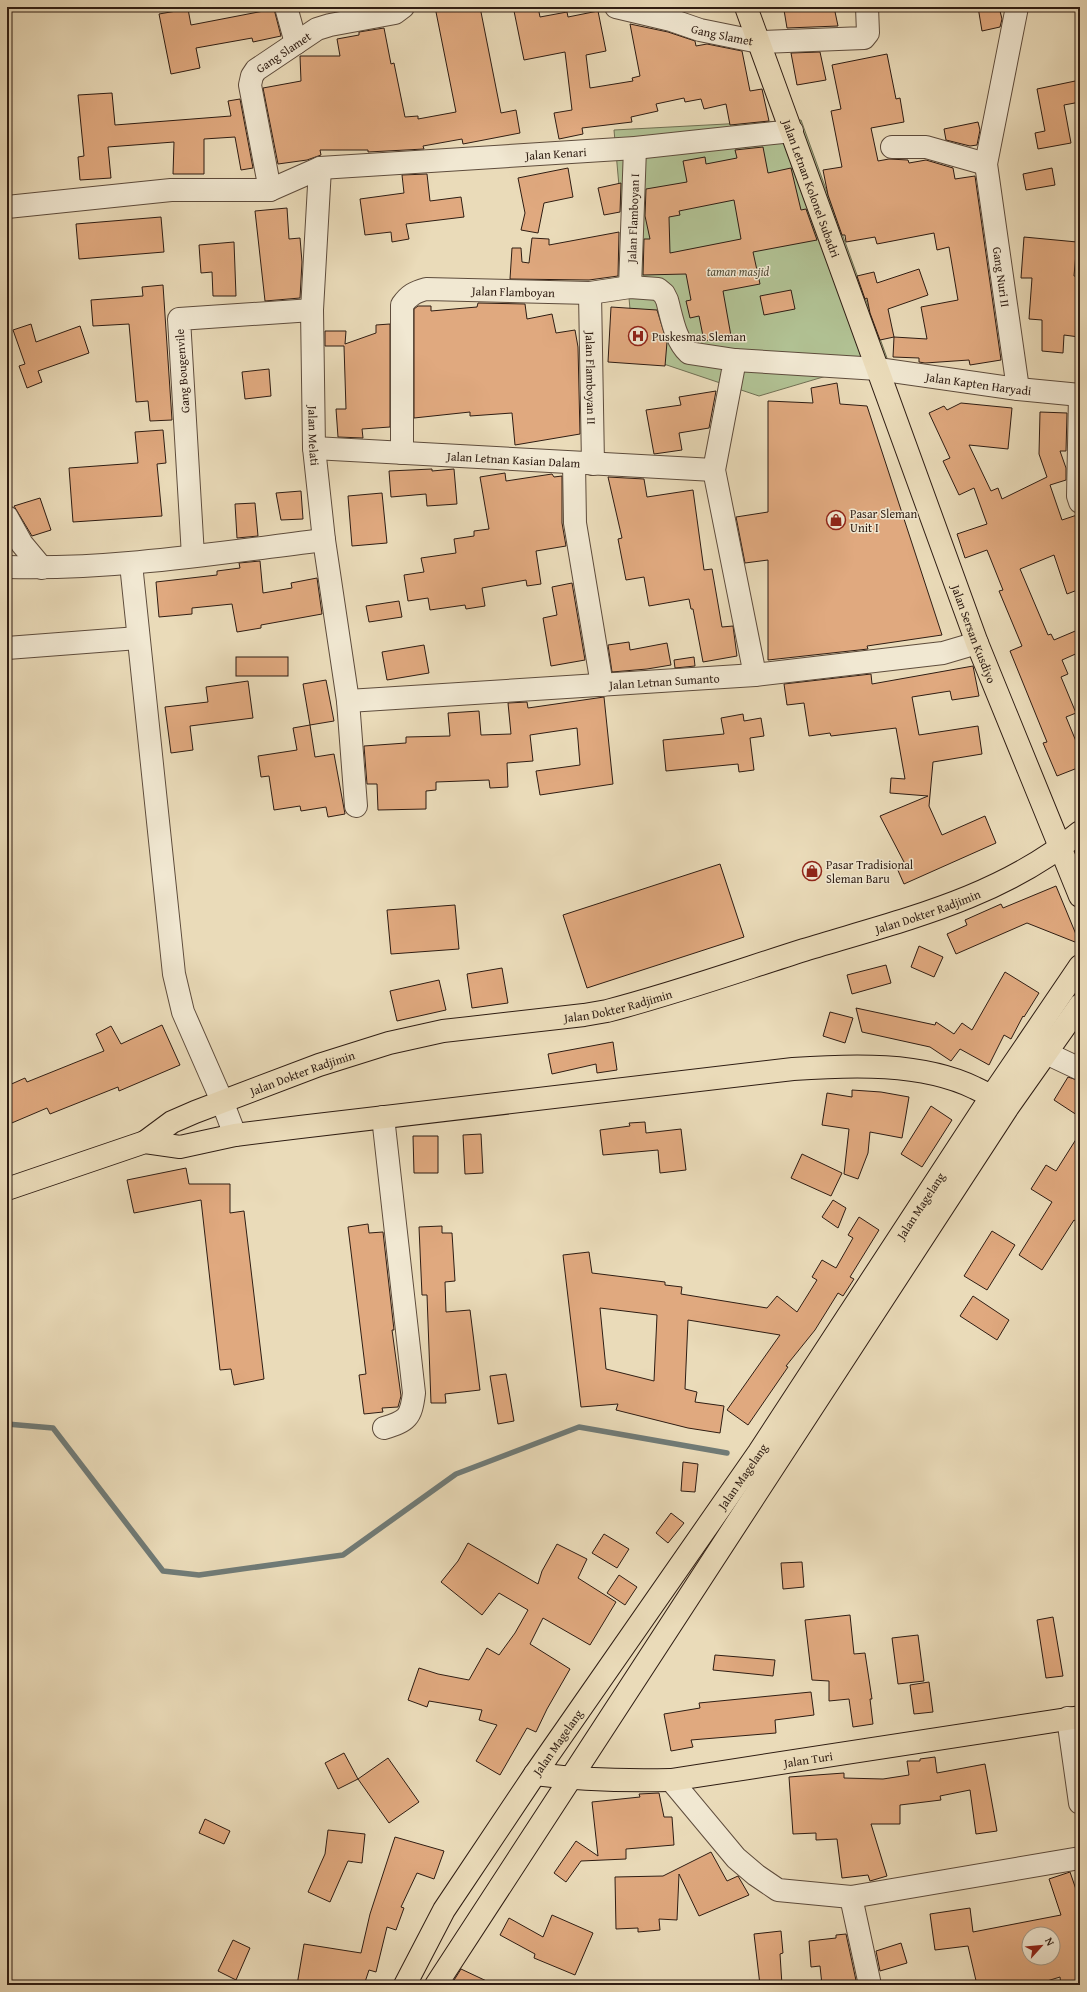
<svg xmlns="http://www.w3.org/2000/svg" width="1087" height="1992" font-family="'Gentium Book Plus',serif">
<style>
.green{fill:#b1c193;stroke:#706f53}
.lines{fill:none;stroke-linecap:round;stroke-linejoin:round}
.stream{stroke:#707b77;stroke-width:5.5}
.building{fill:#e0a97f;stroke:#2f1d13;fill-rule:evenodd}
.minor-casing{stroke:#5e4c3c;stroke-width:24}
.major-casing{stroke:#2f1d13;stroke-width:24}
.highway-casing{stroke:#2f1d13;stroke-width:24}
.minor{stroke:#f1e8d2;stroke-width:22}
.major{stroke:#eadbb9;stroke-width:22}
.highway{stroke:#eadbb9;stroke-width:22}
.labels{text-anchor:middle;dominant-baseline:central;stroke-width:3;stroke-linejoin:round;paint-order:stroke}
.street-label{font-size:12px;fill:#2f1d13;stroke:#f1e8d2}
.park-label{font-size:12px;font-style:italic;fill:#564e39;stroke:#f1e8d2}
.poi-label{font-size:12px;fill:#2f1d13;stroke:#f1e8d2;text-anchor:start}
</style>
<rect width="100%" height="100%" fill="#eadbb9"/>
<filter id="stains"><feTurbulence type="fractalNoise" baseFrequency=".005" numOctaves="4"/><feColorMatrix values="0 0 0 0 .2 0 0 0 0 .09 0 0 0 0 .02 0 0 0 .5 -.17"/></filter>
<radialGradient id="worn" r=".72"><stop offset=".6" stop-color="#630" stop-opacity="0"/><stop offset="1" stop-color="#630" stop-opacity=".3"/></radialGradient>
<path class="green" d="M801 120 887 358 759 396 634 354 614 130Z"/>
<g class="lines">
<path class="stream" d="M7 1424 53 1428 163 1571 199 1575 343 1555 456 1474 579 1427 727 1453"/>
</g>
<g class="building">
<path d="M435 7H480L501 113 516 110 520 133 463 144 462 139 423 146 424 149 368 152V150H320L321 155 307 160 278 164 263 88 301 81 300 56H340L337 39 359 35V32L384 28 391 64 394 63 405 117 418 116V119L456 112Z"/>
<path d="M538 7 540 17 567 12 568 17 598 11 606 51 586 55 590 88 633 81 632 78 640 76 630 24 668 32 695 41 696 46 707 44 742 51 750 91 762 89 769 121 730 125 726 104 704 109 701 99 685 102 684 98 656 104 658 111 631 117 632 122 582 128 583 134 559 139 554 113 572 110 565 52 524 60 514 11Z"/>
<path d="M799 7H834L838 26 787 28 784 10Z"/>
<path d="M978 7H999L1002 19 1000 27 982 31Z"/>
<path d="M188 9 191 25 274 9 281 36 253 42 252 38 196 48 200 68 171 74 159 14Z"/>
<path d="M820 52 826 80 797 85 791 53Z"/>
<path d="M887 54 896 99 900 98 904 122 871 128 878 161 889 159 908 160 909 163 926 160 953 168 955 179 975 176 1001 360 970 365 969 360 925 363 919 362V358L893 357 894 337 927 339 921 307 958 300 949 247 937 250 934 233 877 244 875 237 846 242 845 235H842L828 195 823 170 842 167 831 111 841 109 832 65Z"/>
<path d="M1080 80V102L1064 105 1071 143 1038 149 1035 133 1045 131 1037 89Z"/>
<path d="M112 93 115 125 231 116 228 101 240 99 253 168 241 170 235 137 204 139V174H173L174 142 108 147 111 178 80 180 78 157 84 156 78 95Z"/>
<path d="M978 122 980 130 977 145 970 146 946 140 944 129Z"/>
<path d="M763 147 768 173 791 168 801 210 806 209 817 240 753 252 760 284 723 291 731 336 704 341 699 316 690 318 686 301 691 300 686 274 643 275 644 239H650L645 216 646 189 687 182 683 161 705 157 706 164 737 158 735 150ZM734 200 741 239 670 253 669 217 680 215 679 211Z"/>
<path d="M568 168 573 197 544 203 538 233 521 230 525 213 518 178Z"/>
<path d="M1052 168 1055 185 1026 190 1023 174Z"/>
<path d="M427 174 430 201 461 197 464 217 406 224 409 239 392 242 391 232 365 235 360 199 404 193 402 175Z"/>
<path d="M621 183 620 212 604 215 598 188Z"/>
<path d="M287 208 289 239 300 238 302 262 300 298 265 301 255 211Z"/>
<path d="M161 217 164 252 79 259 76 224Z"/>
<path d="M619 232 618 276 589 280 510 279 512 248H521L522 262 529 263 532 238 549 239V245Z"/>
<path d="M1024 237 1077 242 1074 276 1080 277 1079 337 1064 335 1063 353 1042 351V320L1029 319 1032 278H1021Z"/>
<path d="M234 242 236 296H213L212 272 201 273 199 245Z"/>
<path d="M919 269 928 295 888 309 894 337 880 340 870 313 867 298 865 299 857 276 874 272 877 283Z"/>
<path d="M163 285 172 420 150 421 148 401 136 402 129 324 93 326 91 300 143 296 142 287Z"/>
<path d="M791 290 795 309 764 315 760 296Z"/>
<path d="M478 303 525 304 527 319 552 314 556 333 575 330 578 347 580 434 515 445 512 413 470 416V412L414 418V309L418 306H431V311L477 307Z"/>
<path d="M611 307 657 310 667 342 665 366 608 362Z"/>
<path d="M31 324 36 342 80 326 89 353 38 371 42 382 27 388 19 366 25 364 13 330Z"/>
<path d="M390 324V427L362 429 363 438 338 437 336 409H346L344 346H325V331H346L345 344 376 333V325Z"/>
<path d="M269 369 271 396 245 399 242 372Z"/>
<path d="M837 383 840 404 867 406 942 635 867 646 868 649 768 660V560L745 563 736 517 768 512V401L813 403 811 388Z"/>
<path d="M716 391 709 428 679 433 682 450 654 454 646 410 681 405 679 397Z"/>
<path d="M961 403 1012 408 1008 449 969 445 991 491 998 488 1002 499 1047 477 1039 454 1040 412 1067 413 1066 451H1060L1066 468V480L1050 485 1062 520 1080 514V589L1067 594 1054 555 1020 569 1048 635 1051 634 1054 640 1080 629V652L1062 660 1068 674 1061 677 1076 713 1066 717 1080 751V767L1057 776 1043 743 1047 742 1010 651 1022 646 999 591 1003 590 987 550 965 558 957 534 987 524 974 488 959 495 943 461 950 458 929 413 944 406 947 410Z"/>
<path d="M163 430 166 463 157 464 162 516 73 522 69 468 138 463 135 432Z"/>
<path d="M432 469V471L454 469 457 504 427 506 426 494 391 497 389 471Z"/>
<path d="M505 473 506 481 552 474 554 477 562 476V523L566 546 536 551 541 584 527 586 526 580 482 588 485 606 466 609 465 605 430 610 428 598 408 601 404 575 424 572 421 558 456 553 454 539 474 536V531L489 529 480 477Z"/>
<path d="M608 477 644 479 647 497 693 490 704 570 712 569 722 627 733 626 737 656 703 662 693 609H691L689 599 649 606 644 577 626 580 618 539 622 538Z"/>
<path d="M301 491 303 519 281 520 276 493Z"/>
<path d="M382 493 387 543 352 546 348 496Z"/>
<path d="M40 498 51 530 32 536 14 506Z"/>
<path d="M255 503 258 536 237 538 235 504Z"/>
<path d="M260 561 263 593 292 588 291 583 317 578 322 614 261 625V628L237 632 232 604 192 608V614L159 617 156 582 217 575V571L240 568 239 563Z"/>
<path d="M572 583 585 660 551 666 543 618 557 615 552 587Z"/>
<path d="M399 601 402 617 369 622 366 606Z"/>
<path d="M629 642 630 650 667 643 671 665 647 669 612 672 608 645Z"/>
<path d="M424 645 429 673 387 680 382 652Z"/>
<rect x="236" y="657" width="52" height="19"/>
<path d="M694 657 695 666 675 668 674 660Z"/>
<path d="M973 666 979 696 952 700 950 691 912 697 919 735 978 726 982 754 933 762 929 806 942 835 985 816 996 843 904 884 896 866 904 862 880 816 928 796 890 793 891 778 905 779 896 728 831 736 830 733 809 736 804 703 787 705 784 684 871 674 872 684Z"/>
<path d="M326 680 334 721 310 725 303 684Z"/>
<path d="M248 681 253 718 190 726 193 750 171 753 165 707 208 702 206 687Z"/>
<path d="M604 697 613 784 540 795 536 771 580 765 577 728 530 735 533 761 507 763 508 787 490 788 489 780 436 782V790L426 791V809L378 810 377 784H367L364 746 406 743V737L450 736 448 713 479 711 481 735 511 734 508 703 527 702 528 708Z"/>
<path d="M743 714 744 721 761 718 764 736 750 738 754 770 739 772 738 764 666 771 663 740 724 734 721 718Z"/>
<path d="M310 725 315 757 334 754 345 814 328 817 326 807 301 811 300 806 274 810 269 776 261 777 258 756 297 750 293 728Z"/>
<path d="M720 864 744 937 587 988 563 915Z"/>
<path d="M1056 886 1080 944 1027 923 956 954 947 934 967 925 965 920 1001 904 1003 908Z"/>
<path d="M455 905 459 949 391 954 387 910Z"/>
<path d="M919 946 943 957 934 977 911 967Z"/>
<path d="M886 965 891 983 852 994 847 975Z"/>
<path d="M502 968 508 1003 472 1008 467 974Z"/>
<path d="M1005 972 1039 993 1024 1017 1023 1016 1011 1039 1004 1035 989 1065 960 1049 951 1061 930 1047 862 1032 856 1008 935 1025 936 1022 954 1034 962 1023 972 1030Z"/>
<path d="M439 980 446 1010 397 1021 390 991Z"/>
<path d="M830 1012 853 1018 845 1043 823 1036Z"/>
<path d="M162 1025 180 1065 119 1091 118 1087 50 1114 47 1108 7 1125V1086L25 1078 27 1082 104 1051 96 1034 111 1026 121 1044Z"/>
<path d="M613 1042 617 1070 597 1073 596 1064 552 1074 548 1054Z"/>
<path d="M1068 1077 1080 1081V1117L1054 1100Z"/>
<path d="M852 1090 881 1092 909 1097 902 1138 870 1132 868 1153 858 1179 844 1174 849 1129 822 1125 827 1093 852 1097Z"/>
<path d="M931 1106 952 1120 922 1167 901 1154Z"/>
<path d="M645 1122 646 1133 681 1129 686 1170 660 1173 658 1150 603 1155 600 1130 630 1126 629 1123Z"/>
<path d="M1080 1133V1224L1074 1220 1042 1270 1019 1255 1052 1202 1031 1189 1046 1165 1056 1171Z"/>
<path d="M481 1134 483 1173 465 1174 463 1135Z"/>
<path d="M413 1136H438V1173H414Z"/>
<path d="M802 1154 842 1173 831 1196 791 1178Z"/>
<path d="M186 1168 189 1184H230V1213L244 1211 264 1379 234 1385 231 1369 220 1370 201 1200 134 1213 127 1180Z"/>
<path d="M833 1200 846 1208 838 1228 822 1217Z"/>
<path d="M859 1217 879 1230 850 1277 854 1279 843 1296 838 1293 815 1330 786 1366 788 1367 748 1425 727 1410 780 1335 688 1320 685 1389 697 1392 695 1402 724 1406 720 1433 688 1428 616 1410 618 1404 581 1407 563 1255 589 1252 592 1273 665 1282V1285L682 1287 681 1294 767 1308 777 1296 797 1312 817 1280 812 1277 822 1260 836 1268 853 1238 848 1235ZM600 1308 657 1315 654 1381 606 1369Z"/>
<path d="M368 1224 369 1233 383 1232 394 1330H392L401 1396 398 1407 382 1408 383 1412 364 1414 359 1375 366 1374 348 1227Z"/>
<path d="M442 1226V1233H452L455 1281 445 1282 446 1312 470 1310 480 1390 445 1394 446 1403H431L427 1295H422L419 1227Z"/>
<path d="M992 1231 1015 1245 987 1290 964 1276Z"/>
<path d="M973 1296 1009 1320 997 1340 960 1316Z"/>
<path d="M506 1374 514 1421 498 1424 490 1376Z"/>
<path d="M683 1462 698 1464 695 1492 681 1491Z"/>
<path d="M671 1513 684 1523 668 1543 656 1533Z"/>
<path d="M604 1534 629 1549 617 1568 592 1553Z"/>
<path d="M468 1543 538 1584 542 1571 557 1544 587 1559 578 1578 616 1602 590 1645 543 1618 530 1644 570 1669 547 1709 536 1732 527 1728 500 1775 476 1761 497 1725 479 1720 482 1710 429 1701 427 1707 408 1700 419 1668 438 1674 469 1680 487 1648 499 1655 515 1633 528 1610 499 1593 482 1615 441 1582 458 1561Z"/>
<path d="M802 1562 804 1587 783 1589 781 1563Z"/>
<path d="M619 1575 637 1587 625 1605 607 1593Z"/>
<path d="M850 1615 854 1654 865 1653 872 1699H870L873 1724 853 1727 849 1699 829 1701V1681L812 1680 805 1620Z"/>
<path d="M1053 1617 1063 1676 1046 1678 1037 1620Z"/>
<path d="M918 1635 924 1681 898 1684 892 1638Z"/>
<path d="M715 1655 775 1660 773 1676 713 1670Z"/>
<path d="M929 1682 933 1712 914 1714 910 1685Z"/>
<path d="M811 1692 814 1715 775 1720 776 1733 691 1740 693 1747 671 1751 664 1714 700 1708 699 1703Z"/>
<path d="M344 1753 358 1779 338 1789 325 1763Z"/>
<path d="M935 1757 937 1773 985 1764 997 1831 976 1834 970 1790 940 1796 941 1800 900 1805V1824H871L887 1876 870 1881 868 1875 842 1878 837 1839 816 1840V1833L793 1834 789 1777 844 1773V1778L883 1779 909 1775 907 1761H920V1759Z"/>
<path d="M388 1758 419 1802 389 1823 358 1779Z"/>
<path d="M659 1793 664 1817H672L674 1845 626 1849V1859L581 1861 566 1882 554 1873 576 1841 598 1856 592 1802 640 1797 639 1794Z"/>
<path d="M205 1819 230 1831 224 1844 199 1833Z"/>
<path d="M328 1830 365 1834 362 1863 348 1861 330 1902 308 1892 325 1854Z"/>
<path d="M395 1837 444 1851 434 1879 417 1873 401 1907 404 1908 396 1930 387 1927 376 1972 369 1970 364 1985H297L304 1944 361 1953 370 1914Z"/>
<path d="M711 1852 727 1881 738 1876 749 1895 699 1916 679 1874 677 1920 659 1919 660 1930 638 1932V1928L616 1929 615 1877 663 1876Z"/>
<path d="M1070 1872 1080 1901V1985H1061L1060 1977 1034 1985H977L968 1946 935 1950 930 1914 970 1908 973 1932 1061 1915 1049 1879ZM1029 1934H1053V1958H1029Z"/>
<path d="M552 1915 593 1933 575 1975 534 1958 535 1954 500 1935 509 1918 543 1937Z"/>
<path d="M781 1931 783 1953 780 1954 782 1985H760L754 1934Z"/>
<path d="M846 1934 857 1985H822L820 1966 811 1967 809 1941 836 1938V1935Z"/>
<path d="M233 1940 250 1948 236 1980 218 1971Z"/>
<path d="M901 1943 907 1963 880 1971 876 1951Z"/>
<path d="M461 1969 495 1985H451Z"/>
</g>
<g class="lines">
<g class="minor-casing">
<g id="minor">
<path d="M286 7 296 43"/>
<path id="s1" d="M616 7 671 20 700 30 759 42 864 38 868 33 867 7"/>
<path id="s2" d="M1017 7 986 164 1018 389"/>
<path d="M892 147H926L986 164"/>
<path id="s3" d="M320 168 312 310 314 448 324 540 348 701 356 806"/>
<path id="s4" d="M270 190 250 85 252 76 256 70 317 29 330 25 395 13 403 7"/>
<path id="s5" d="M7 207 171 190H270L320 168 635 148 792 131"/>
<path id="s6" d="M630 287 635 148"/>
<path id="s7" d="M590 293 593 464"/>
<path id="s8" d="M735 360 878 369 1018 389 1080 395"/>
<path d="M1080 395 1078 496 1080 502"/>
<path id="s9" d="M314 448 714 470"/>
<path id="s10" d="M402 453V305C409 295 415 292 426 289L590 293 630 287 658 289 664 294 667 300C672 318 675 340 689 353L735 360 714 470 755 675"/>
<path d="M574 463 575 523 602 685"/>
<path d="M7 517 22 544 42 568"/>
<path d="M193 556 179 319 312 310"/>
<path d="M131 564 174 974 183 1012 222 1101 235 1135"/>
<path d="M7 567C113 570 218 553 324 540"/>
<path d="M7 648 138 638"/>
<path id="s11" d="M348 701 755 675 943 653 977 643"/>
<path d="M1046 1053 1080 1069"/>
<path d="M383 1117 414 1393C411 1418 407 1421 384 1428"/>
<path d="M1068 1718 1080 1803"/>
<path d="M671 1780 736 1858 756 1875 778 1890 851 1897 1080 1858"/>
<path d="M851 1897 870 1985"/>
</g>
</g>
<g class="major-casing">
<g id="major">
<path id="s12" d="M746 7 977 643 1080 896"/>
<path id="s13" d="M145 1142 172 1122 195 1112 319 1065 389 1043 443 1031 584 1015 607 1011C673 994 738 971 804 950 902 920 999 899 1080 832"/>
<path d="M7 1189 145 1142 180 1147 235 1135 300 1127 793 1069C850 1065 922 1062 975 1088 986 1093 997 1100 1007 1107"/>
<path id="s14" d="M535 1774C581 1780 625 1781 671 1780L1080 1717"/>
</g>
</g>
<g class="highway-casing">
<g id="highway">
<path id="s15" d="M405 1985 444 1910 535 1774 759 1452 991 1097 1080 966"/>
<path d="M436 1985 1008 1107 1080 1005"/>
</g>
</g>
<use href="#minor" class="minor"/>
<use href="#major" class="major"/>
<use href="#highway" class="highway"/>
</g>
<defs>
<g id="hospital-ring" transform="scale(1)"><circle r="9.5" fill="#f1e8d2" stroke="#8f2418" stroke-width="1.5"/><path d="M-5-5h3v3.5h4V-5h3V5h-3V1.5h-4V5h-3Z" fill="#8f2418"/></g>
<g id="shop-ring" transform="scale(1)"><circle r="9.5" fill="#f1e8d2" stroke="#8f2418" stroke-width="1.5"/><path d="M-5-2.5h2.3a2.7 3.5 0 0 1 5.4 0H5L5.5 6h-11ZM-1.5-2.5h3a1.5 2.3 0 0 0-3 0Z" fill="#8f2418"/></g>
</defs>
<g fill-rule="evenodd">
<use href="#hospital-ring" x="638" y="336"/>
<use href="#shop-ring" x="836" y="520"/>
<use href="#shop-ring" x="812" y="871"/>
</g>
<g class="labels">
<g class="street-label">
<text stroke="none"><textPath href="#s1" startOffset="110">Gang Slamet</textPath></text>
<text stroke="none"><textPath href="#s4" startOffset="156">Gang Slamet</textPath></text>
<text stroke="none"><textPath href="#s5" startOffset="555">Jalan Kenari</textPath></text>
<text stroke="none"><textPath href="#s12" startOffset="193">Jalan Letnan Kolonel Subadri</textPath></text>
<text stroke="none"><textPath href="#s6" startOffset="69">Jalan Flamboyan I</textPath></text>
<text stroke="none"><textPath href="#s2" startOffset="274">Gang Nuri II</textPath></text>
<text stroke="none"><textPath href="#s10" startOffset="265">Jalan Flamboyan</textPath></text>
<text transform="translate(182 371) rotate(-94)">Gang Bougenvile</text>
<text stroke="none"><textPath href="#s7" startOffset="85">Jalan Flamboyan II</textPath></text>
<text stroke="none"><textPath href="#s8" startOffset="245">Jalan Kapten Haryadi</textPath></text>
<text stroke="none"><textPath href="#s3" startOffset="268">Jalan Melati</textPath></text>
<text stroke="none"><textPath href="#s9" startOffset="200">Jalan Letnan Kasian Dalam</textPath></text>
<text stroke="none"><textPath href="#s12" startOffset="667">Jalan Sersan Kusdiyo</textPath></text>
<text stroke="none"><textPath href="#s11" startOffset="317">Jalan Letnan Sumanto</textPath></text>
<text stroke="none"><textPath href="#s13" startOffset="821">Jalan Dokter Radjimin</textPath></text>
<text stroke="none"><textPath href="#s13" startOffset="497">Jalan Dokter Radjimin</textPath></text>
<text stroke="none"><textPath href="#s13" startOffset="173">Jalan Dokter Radjimin</textPath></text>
<text stroke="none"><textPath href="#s15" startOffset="935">Jalan Magelang</textPath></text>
<text stroke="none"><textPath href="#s15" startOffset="611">Jalan Magelang</textPath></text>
<text stroke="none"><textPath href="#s15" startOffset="287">Jalan Magelang</textPath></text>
<text stroke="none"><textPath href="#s14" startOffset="275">Jalan Turi</textPath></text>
</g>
<g class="park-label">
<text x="738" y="271">taman masjid</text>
</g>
<g class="poi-label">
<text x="652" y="336">Puskesmas Sleman</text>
<text x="850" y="513">Pasar Sleman<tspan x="850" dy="14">Unit I</tspan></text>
<text x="826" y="864">Pasar Tradisional<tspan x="826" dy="14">Sleman Baru</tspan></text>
</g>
</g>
<rect width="1087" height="1992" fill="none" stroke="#eadbb9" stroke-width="24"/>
<rect x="8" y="8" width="1071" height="1976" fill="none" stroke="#2f1d13" stroke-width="2"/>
<rect x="12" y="12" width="1063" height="1968" fill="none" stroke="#2f1d13"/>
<g transform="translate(1041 1946) rotate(63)"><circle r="19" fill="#f1e8d2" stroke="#a39786"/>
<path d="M0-3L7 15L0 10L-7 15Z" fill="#8f2418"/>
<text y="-6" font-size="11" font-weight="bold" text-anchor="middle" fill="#2f1d13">N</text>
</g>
<rect width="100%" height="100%" filter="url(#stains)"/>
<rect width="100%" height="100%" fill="url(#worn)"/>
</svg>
